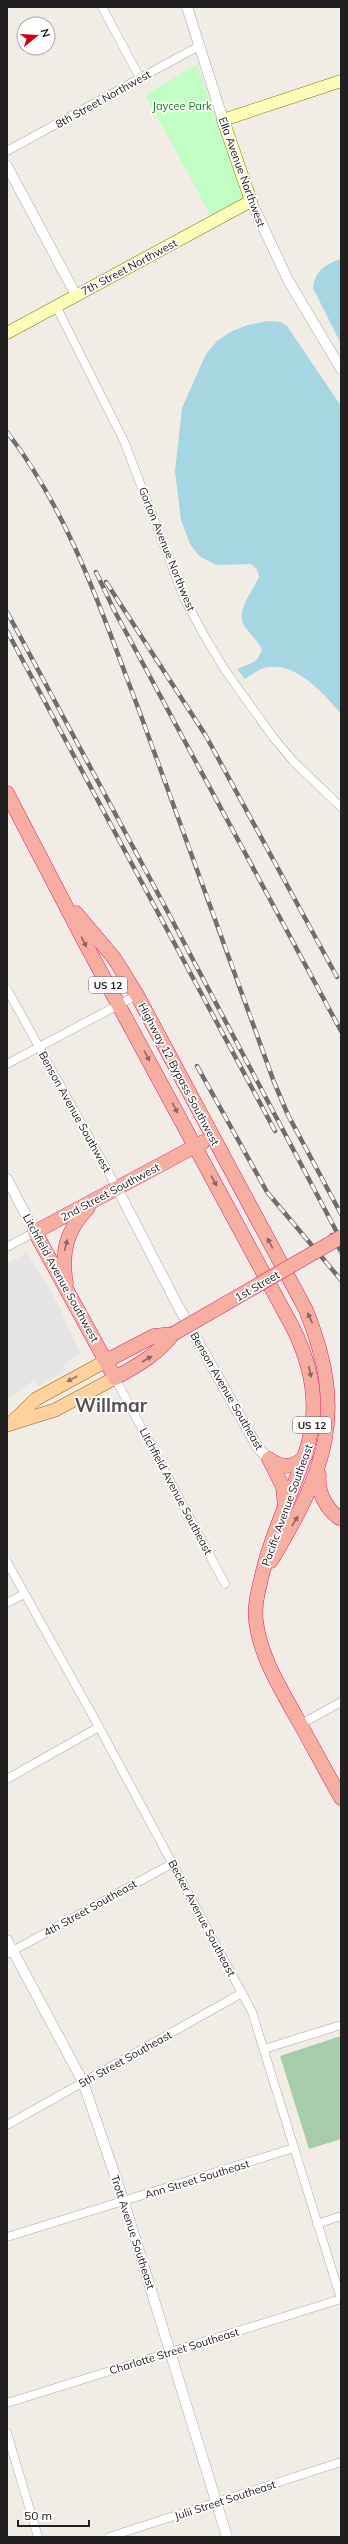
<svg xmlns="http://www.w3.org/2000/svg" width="348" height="2544" font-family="Mulish,sans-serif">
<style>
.cemetery{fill:#a6ccaa}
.park{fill:#c2fdc4}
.parking{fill:#e4e4e4}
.water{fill:#a5d6e1}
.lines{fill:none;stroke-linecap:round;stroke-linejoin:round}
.minor-casing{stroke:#a7a7a7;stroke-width:9}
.tertiary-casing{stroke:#a7a7a7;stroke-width:11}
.secondary-casing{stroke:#777f00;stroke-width:13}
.primary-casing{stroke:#9d6200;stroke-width:14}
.trunk-casing{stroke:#e61d6b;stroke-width:15}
.minor{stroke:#fff;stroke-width:8}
.tertiary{stroke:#fff;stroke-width:10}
.secondary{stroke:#fdfdb9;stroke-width:12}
.primary{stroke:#ffd19e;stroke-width:13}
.trunk{stroke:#f6aea0;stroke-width:14}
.rail-casing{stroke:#6e6e6e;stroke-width:4.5}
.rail{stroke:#fff;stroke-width:3;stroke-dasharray:9;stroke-linecap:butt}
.trunk-bridge-casing{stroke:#e61d6b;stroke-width:15;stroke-linecap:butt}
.trunk-bridge{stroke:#f6aea0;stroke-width:14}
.oneway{fill:#8b6760}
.oneway2{fill:#90785f}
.labels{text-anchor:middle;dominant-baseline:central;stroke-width:3.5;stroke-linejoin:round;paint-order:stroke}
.shield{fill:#fff;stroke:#636363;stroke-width:1}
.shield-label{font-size:10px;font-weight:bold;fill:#202020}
.street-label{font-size:11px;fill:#202020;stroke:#fff}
.park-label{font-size:11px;fill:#05880a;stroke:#fff}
.town-label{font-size:19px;font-weight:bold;fill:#535353;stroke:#fff}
</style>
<rect width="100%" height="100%" fill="#f1ede6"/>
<path class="cemetery" d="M341 2036V2139L309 2149 280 2056Z"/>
<path class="park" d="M197 64 245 198 211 216 145 95Z"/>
<path class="parking" d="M27 1252 57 1302 80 1353 63 1366 67 1369 38 1387 34 1380 7 1399V1264Z"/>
<g class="water">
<path d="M341 259V344L313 288C315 271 325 264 341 259Z"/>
<path d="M268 321 281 322 287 326 341 406V714C325 695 298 664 270 667 261 667 253 674 245 679L237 669 256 661 262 650C258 641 251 635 245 627 234 612 253 591 259 577L257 569 251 564 216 565 199 556 190 544 181 520 175 471 182 408 206 354 217 341 232 331 248 325Z"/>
</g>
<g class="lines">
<g class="minor-casing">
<g id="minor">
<path d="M102 7 140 78"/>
<path d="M7 151 199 46"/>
<path d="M56 306 124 441 184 598 204 635 225 670 273 737 293 761 341 807"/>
<path d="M7 989 117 1188"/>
<path d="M7 1064 137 995"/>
<path d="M7 1247 35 1232"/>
<path d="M115 1378 225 1584"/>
<path d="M7 1562 99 1727 252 2012 341 2299 7 2403"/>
<path d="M7 1603 24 1594"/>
<path d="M301 1724 341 1702"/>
<path d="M7 1779 99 1727"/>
<path d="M7 1954 173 1863"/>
<path d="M264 2049 341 2025"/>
<path d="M7 2125 242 1993"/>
<path d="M317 2224 341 2216"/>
<path d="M7 2237 294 2148"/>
<path d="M7 2433 38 2537"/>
<path d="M109 2537 341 2462"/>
</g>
</g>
<g class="tertiary-casing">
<g id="tertiary">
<path d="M187 7 223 120"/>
<path d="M7 166 76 295"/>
<path d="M251 201 288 280 341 369"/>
<path d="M7 1179 35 1232"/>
<path d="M117 1188 178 1306 258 1448 269 1459"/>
<path d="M7 1940 83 2082 124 2202 227 2537"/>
</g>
</g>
<g class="secondary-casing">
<path id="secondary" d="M7 333 251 201 223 120 341 81"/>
</g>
<g class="primary-casing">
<g id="primary">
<path d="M13 1421 36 1399 106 1361"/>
<path d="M7 1425 55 1410 115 1378"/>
</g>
</g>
<g class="trunk-casing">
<g id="trunk">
<path d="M7 793 84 941 293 1328C344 1431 286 1476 263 1571 259 1588 254 1604 256 1621 260 1655 278 1684 294 1713 310 1741 325 1770 341 1798"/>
<path d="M76 913 114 958 137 995 306 1310C348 1414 326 1469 271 1561"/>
<path d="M66 1283C61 1253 66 1230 88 1208"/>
<path d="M173 1334C157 1355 138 1365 115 1378L35 1232 203 1142"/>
<path d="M106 1361 154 1336 173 1334"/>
<path d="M269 1459 283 1487 285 1507"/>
<path d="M269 1459C283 1469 295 1468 306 1455"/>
<path d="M319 1475C317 1492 326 1508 339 1518"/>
</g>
</g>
<use href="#minor" class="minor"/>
<use href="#tertiary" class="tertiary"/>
<use href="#secondary" class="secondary"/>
<use href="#primary" class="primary"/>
<use href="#trunk" class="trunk"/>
<g class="rail-casing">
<g id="rail">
<path d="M7 432C71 515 103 616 140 713 185 836 230 959 274 1082L288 1115 341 1214"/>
<path d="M96 572 114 610 341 1031"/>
<path d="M106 582 206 736 337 977"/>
<path d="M7 612 162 901 341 1240"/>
<path d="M7 631 275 1131"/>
<path d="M197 1066 267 1192 341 1280"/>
<path d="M332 1235 341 1252"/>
</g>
</g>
<use href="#rail" class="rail"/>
<g class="trunk-bridge-casing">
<path id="trunk-bridge" d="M173 1334 341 1237"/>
</g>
<use href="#trunk-bridge" class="trunk-bridge"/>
</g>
<defs><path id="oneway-solid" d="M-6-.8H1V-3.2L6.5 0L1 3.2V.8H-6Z"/></defs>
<g class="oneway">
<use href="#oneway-solid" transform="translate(84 942) rotate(62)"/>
<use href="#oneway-solid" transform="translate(147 1056) rotate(62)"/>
<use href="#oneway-solid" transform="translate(175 1108) rotate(62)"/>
<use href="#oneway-solid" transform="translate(214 1181) rotate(62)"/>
<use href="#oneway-solid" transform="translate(270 1243) rotate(-118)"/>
<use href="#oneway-solid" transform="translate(66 1245) rotate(-76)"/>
<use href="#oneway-solid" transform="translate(310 1318) rotate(-115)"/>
<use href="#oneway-solid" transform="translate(147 1359) rotate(-31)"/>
<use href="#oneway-solid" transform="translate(310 1372) rotate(77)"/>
<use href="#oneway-solid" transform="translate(295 1521) rotate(-59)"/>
</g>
<use class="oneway2" href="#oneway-solid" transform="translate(72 1379) rotate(152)"/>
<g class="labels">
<g class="shield">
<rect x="89" y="977" width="38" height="16" rx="3"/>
<rect x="293" y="1417" width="38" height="16" rx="3"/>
</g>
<g class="shield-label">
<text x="108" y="985">US 12</text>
<text x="312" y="1425">US 12</text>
</g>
<g class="street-label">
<text transform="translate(103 99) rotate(-29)">8th Street Northwest</text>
<text transform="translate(242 172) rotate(70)">Ella Avenue Northwest</text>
<text transform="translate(129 267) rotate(-28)">7th Street Northwest</text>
<text transform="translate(167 549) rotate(68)">Gorton Avenue Northwest</text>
<text transform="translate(179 1074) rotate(62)">Highway 12 Bypass Southwest</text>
<text transform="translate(75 1112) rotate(61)">Benson Avenue Southwest</text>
<text transform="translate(110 1192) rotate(-28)">2nd Street Southwest</text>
<text transform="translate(61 1278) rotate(61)">Litchfield Avenue Southwest</text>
<text transform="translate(257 1286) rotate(-30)">1st Street</text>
<text transform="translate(227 1391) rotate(60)">Benson Avenue Southeast</text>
<text transform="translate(176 1491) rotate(62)">Litchfield Avenue Southeast</text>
<text transform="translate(287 1505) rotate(-70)">Pacific Avenue Southeast</text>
<text transform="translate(90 1908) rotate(-29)">4th Street Southeast</text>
<text transform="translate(202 1918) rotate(62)">Becker Avenue Southeast</text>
<text transform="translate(125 2059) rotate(-29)">5th Street Southeast</text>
<text transform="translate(197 2179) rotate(-17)">Ann Street Southeast</text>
<text transform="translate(133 2232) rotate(72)">Trott Avenue Southeast</text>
<text transform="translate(174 2351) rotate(-17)">Charlotte Street Southeast</text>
<text transform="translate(225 2500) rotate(-18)">Julii Street Southeast</text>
</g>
<g class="park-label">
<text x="182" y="106">Jaycee Park</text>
</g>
<g class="town-label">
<text x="111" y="1405">Willmar</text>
</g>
</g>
<rect width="348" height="2544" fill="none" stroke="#202020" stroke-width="16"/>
<g transform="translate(36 36) rotate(72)"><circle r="19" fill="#ffffff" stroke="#a6a6a6"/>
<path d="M0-3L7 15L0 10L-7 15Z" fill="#d10009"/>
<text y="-6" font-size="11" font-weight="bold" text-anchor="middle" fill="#202020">N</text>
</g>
<path d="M18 2520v6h71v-6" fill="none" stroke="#202020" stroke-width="2"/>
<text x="24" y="2520" font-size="12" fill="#202020" stroke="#ffffff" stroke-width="3" paint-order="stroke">50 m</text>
</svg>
